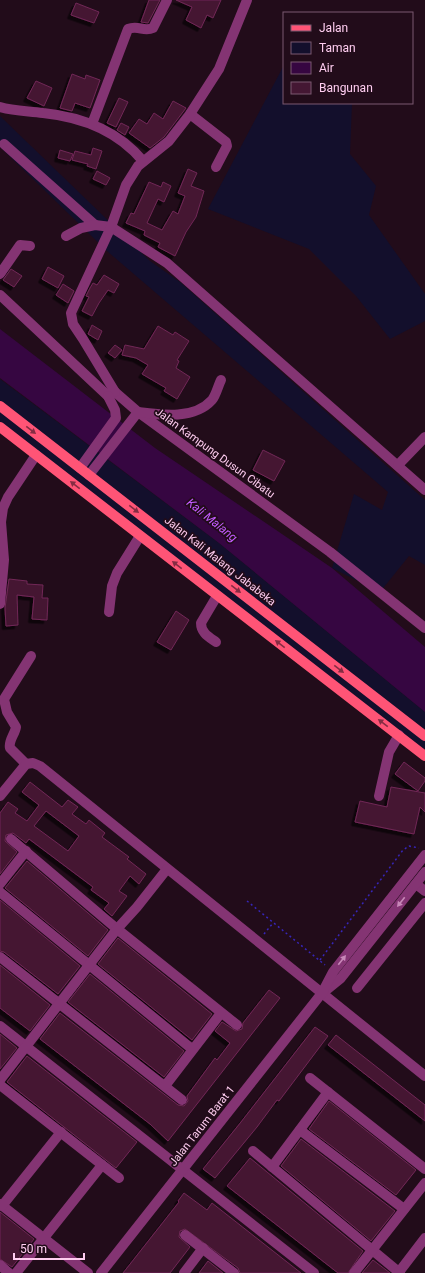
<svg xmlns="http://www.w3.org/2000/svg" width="425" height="1273" font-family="Roboto,sans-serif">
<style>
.green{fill:#130f2c}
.water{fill:#360641}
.building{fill:#441733;stroke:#712756;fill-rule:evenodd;filter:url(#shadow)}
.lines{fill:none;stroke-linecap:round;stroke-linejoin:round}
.path{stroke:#3726b9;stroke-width:1.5;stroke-dasharray:2 3;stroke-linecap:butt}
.minor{stroke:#843473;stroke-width:10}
.major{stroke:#ff5476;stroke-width:10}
.oneway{fill:#852c43}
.oneway2{fill:#c888b8}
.labels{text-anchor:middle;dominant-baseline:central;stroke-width:3.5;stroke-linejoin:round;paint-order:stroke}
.street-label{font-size:11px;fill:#ffcdf0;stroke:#220c1a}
.water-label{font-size:12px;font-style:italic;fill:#c45bff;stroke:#220c1a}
</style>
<defs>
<filter id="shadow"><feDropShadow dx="-3.5" dy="3.5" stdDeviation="0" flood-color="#0009"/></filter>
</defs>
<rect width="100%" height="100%" fill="#220c1a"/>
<g class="green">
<path d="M284 65V103H352L350 154 376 186 369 215 425 294V321L390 339 356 296 309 249 208 209Z"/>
<path d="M0 116 150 261 180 282 425 500V565L409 556 380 592 332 568 354 494 382 510 388 492 107 251 0 147Z"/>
<path d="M0 379 219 543 425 712V756L0 427Z"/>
</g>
<path class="water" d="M0 329 155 448 332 568 425 647V712L219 543 0 378Z"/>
<g class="building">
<path d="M149 0H160L148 23 141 22Z"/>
<path d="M176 0H221L213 18 207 15 201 28 186 20 192 7Z"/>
<path d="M76 3 99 12 94 23 71 15Z"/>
<path d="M72 74 85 79 86 75 100 80 90 108 75 103 72 111 60 108Z"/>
<path d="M36 81 52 88 44 106 27 98Z"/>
<path d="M119 98 128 102 116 127 107 123Z"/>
<path d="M173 101 186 108 164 137 150 148 129 133 139 119 147 124 154 113 163 119Z"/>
<path d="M121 123 129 127 125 135 117 130Z"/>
<path d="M93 148 102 151 96 169 87 166 88 164 72 160 75 151 91 155Z"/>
<path d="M60 150 73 154 70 161 58 158Z"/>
<path d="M188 169 197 173 191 186 204 191 196 217 186 232 175 256 158 247 160 243 144 235 145 231 126 223 131 213 134 214 149 182 161 187 163 182 171 186 164 202 158 199 147 223 162 230 173 211 178 214 185 196 178 193Z"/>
<path d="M97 171 110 178 106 185 93 179Z"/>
<path d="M48 267 64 276 58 288 42 279Z"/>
<path d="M11 269 22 276 14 287 3 280Z"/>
<path d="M104 275 119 284 114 293 108 290 99 303 92 316 82 311 89 297 86 296 90 288 93 283 97 285Z"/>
<path d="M63 284 74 291 68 303 56 295Z"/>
<path d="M92 325 102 331 98 340 88 334Z"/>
<path d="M158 326 173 335 175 332 189 341 177 360 179 361 176 368 190 377 177 399 164 391 166 388 142 374 148 365 136 358 122 355 125 345 144 349Z"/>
<path d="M115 345 122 350 115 358 108 353Z"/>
<path d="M263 450 285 461 274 481 253 470Z"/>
<path d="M9 579 27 581V584L43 585 42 598H48L47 620 32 619 34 597 17 595 18 625 6 626 5 608Z"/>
<path d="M176 611 189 620 171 650 157 642Z"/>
<path d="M404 762 425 778V781L418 791 395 774Z"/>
<path d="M30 782 62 807 68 800 78 807 72 814 86 824 89 820 105 833 102 837 129 857 127 859 146 874 139 884 130 876 119 891 127 896 112 916 104 909 109 903 91 890 93 887 29 839 26 843 13 833 6 835 5 841 17 852 0 874V813L8 802 18 809 15 813 27 821 39 805 22 792ZM46 811 79 836 68 851 34 826Z"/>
<path d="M391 787 425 793V812L420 807 414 834 355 822 360 801 387 807Z"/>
<path d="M27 861 108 930 88 956 5 888Z"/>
<path d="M0 900 80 966 58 994 4 952 0 951Z"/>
<path d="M118 938 212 1014 192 1040 98 964Z"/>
<path d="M0 965 50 1005 30 1031 0 1008Z"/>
<path d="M90 974 184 1051 164 1077 68 1002Z"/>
<path d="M269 990 280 998 168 1141 150 1124 40 1039 60 1013 178 1105 184 1106 188 1101 187 1096 215 1058 217 1060 230 1043 215 1031 222 1022 236 1031 242 1029 243 1023Z"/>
<path d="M315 1027 328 1036 279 1101 277 1100 257 1127 215 1178 203 1169 241 1122Z"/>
<path d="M0 1034 17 1048 0 1069Z"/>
<path d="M336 1035 425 1105V1121L328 1045Z"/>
<path d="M27 1056 137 1142 116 1168 7 1082Z"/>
<path d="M329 1101 416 1170 396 1195 309 1129Z"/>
<path d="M301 1139 395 1211 371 1241 281 1166Z"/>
<path d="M250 1158 363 1251 348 1273H338L227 1186Z"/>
<path d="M184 1193 207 1210 212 1203 301 1273H240L238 1268 185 1229 180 1231 179 1237 190 1247 170 1273H123L179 1202 178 1201Z"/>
<path d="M0 1212 34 1239 12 1267 0 1259Z"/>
<path d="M373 1260 390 1273H362Z"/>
<path d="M208 1261 223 1273H199Z"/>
</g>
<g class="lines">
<g class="path">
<path d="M247 901 325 965"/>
<path d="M264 934 273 923"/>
<path d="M320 960 403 850 409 846 419 848"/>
</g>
<g class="minor">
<path d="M0 107C13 111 29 111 43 113 82 117 118 131 143 161"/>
<path d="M190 114 226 142 227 146 216 167"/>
<path d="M92 124 128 29C138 25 144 32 153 28L167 0"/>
<path d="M4 144 95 225"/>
<path d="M66 236 81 228 95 225 111 227 167 263 425 490"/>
<path d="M0 274 20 245 30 246"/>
<path d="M0 295 108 396 115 392 138 412 330 552 425 628"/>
<path d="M115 392 83 339 73 324 71 313 111 227 126 185 138 166 169 141 190 114 219 69 247 0"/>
<path d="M398 465 425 437"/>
<path d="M80 468 116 418 115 410 108 396"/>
<path d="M89 475 138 412C161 415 194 420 212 400 216 395 218 386 221 380"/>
<path d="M0 604 4 560 1 522 3 508 8 497 36 455"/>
<path d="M109 612 112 586 117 573 140 536"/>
<path d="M216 642C209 637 201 633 201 623L217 596"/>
<path d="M26 764 10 748C8 741 15 734 16 727L7 712 4 699 31 656"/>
<path d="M0 796 26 764 33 763 40 766 425 1076"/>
<path d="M379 796 389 752 399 735"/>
<path d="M11 839 117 929 237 1025"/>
<path d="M0 884 26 851"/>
<path d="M416 884 425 891"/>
<path d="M0 892 192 1049"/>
<path d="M0 957 182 1100"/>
<path d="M357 988 425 903"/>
<path d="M325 991 341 978 425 872"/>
<path d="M0 1026 314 1273"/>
<path d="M310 1078 425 1169"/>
<path d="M0 1080 117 929 137 907 167 869"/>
<path d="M0 1085 119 1178"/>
<path d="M165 1086 221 1013"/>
<path d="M300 1130 404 1209"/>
<path d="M253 1151 400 1273"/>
<path d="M272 1167 328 1092"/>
<path d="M0 1204 88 1273"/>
<path d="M2 1206 61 1132"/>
<path d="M185 1235 234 1273"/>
<path d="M0 1265 9 1273"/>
<path d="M399 1272 425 1238"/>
<path d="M16 1273 102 1165"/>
<path d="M101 1273 322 993 333 972 425 855"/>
<path d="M184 1273 203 1248"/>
<path d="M354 1273 425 1183"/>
</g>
<g class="major">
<path d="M0 406 425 736"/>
<path d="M0 427 425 756"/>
</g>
</g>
<defs><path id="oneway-solid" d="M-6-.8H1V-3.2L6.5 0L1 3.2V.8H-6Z"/></defs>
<g class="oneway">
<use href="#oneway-solid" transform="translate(31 430) rotate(38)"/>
<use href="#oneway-solid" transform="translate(75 485) rotate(-142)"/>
<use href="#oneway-solid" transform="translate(134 509) rotate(38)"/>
<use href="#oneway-solid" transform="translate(177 565) rotate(-142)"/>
<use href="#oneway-solid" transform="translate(236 589) rotate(38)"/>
<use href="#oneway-solid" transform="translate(280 644) rotate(-142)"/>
<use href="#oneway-solid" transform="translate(339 669) rotate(38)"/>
<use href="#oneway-solid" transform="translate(383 723) rotate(-143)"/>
</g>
<g class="oneway2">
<use href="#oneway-solid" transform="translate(401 902) rotate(128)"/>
<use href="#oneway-solid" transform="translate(342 960) rotate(-52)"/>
</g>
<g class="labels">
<g class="street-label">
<text transform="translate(215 453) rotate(36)">Jalan Kampung Dusun Cibatu</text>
<text transform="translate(220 561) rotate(38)">Jalan Kali Malang Jababeka</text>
<text transform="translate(202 1126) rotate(-52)">Jalan Tarum Barat 1</text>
</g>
<g class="water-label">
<text transform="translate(212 520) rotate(39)">Kali Malang</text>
</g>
</g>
<rect x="283" y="12" width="130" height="92" fill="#220c1a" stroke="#7a5970"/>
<rect x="291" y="25" width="20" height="6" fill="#ff5476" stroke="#7a5970"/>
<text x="319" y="32" font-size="12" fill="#ffcdf0">Jalan</text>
<rect x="291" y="42" width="20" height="12" fill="#130f2c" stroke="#7a5970"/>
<text x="319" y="52" font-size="12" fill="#ffcdf0">Taman</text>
<rect x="291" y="62" width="20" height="12" fill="#360641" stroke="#7a5970"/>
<text x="319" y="72" font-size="12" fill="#ffcdf0">Air</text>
<rect x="291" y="82" width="20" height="12" fill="#441733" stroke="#7a5970"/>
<text x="319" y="92" font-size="12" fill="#ffcdf0">Bangunan</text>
<path d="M14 1253v6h70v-6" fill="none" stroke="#ffcdf0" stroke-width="2"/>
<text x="20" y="1253" font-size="12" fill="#ffcdf0" stroke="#220c1a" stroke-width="3" paint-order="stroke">50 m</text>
</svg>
